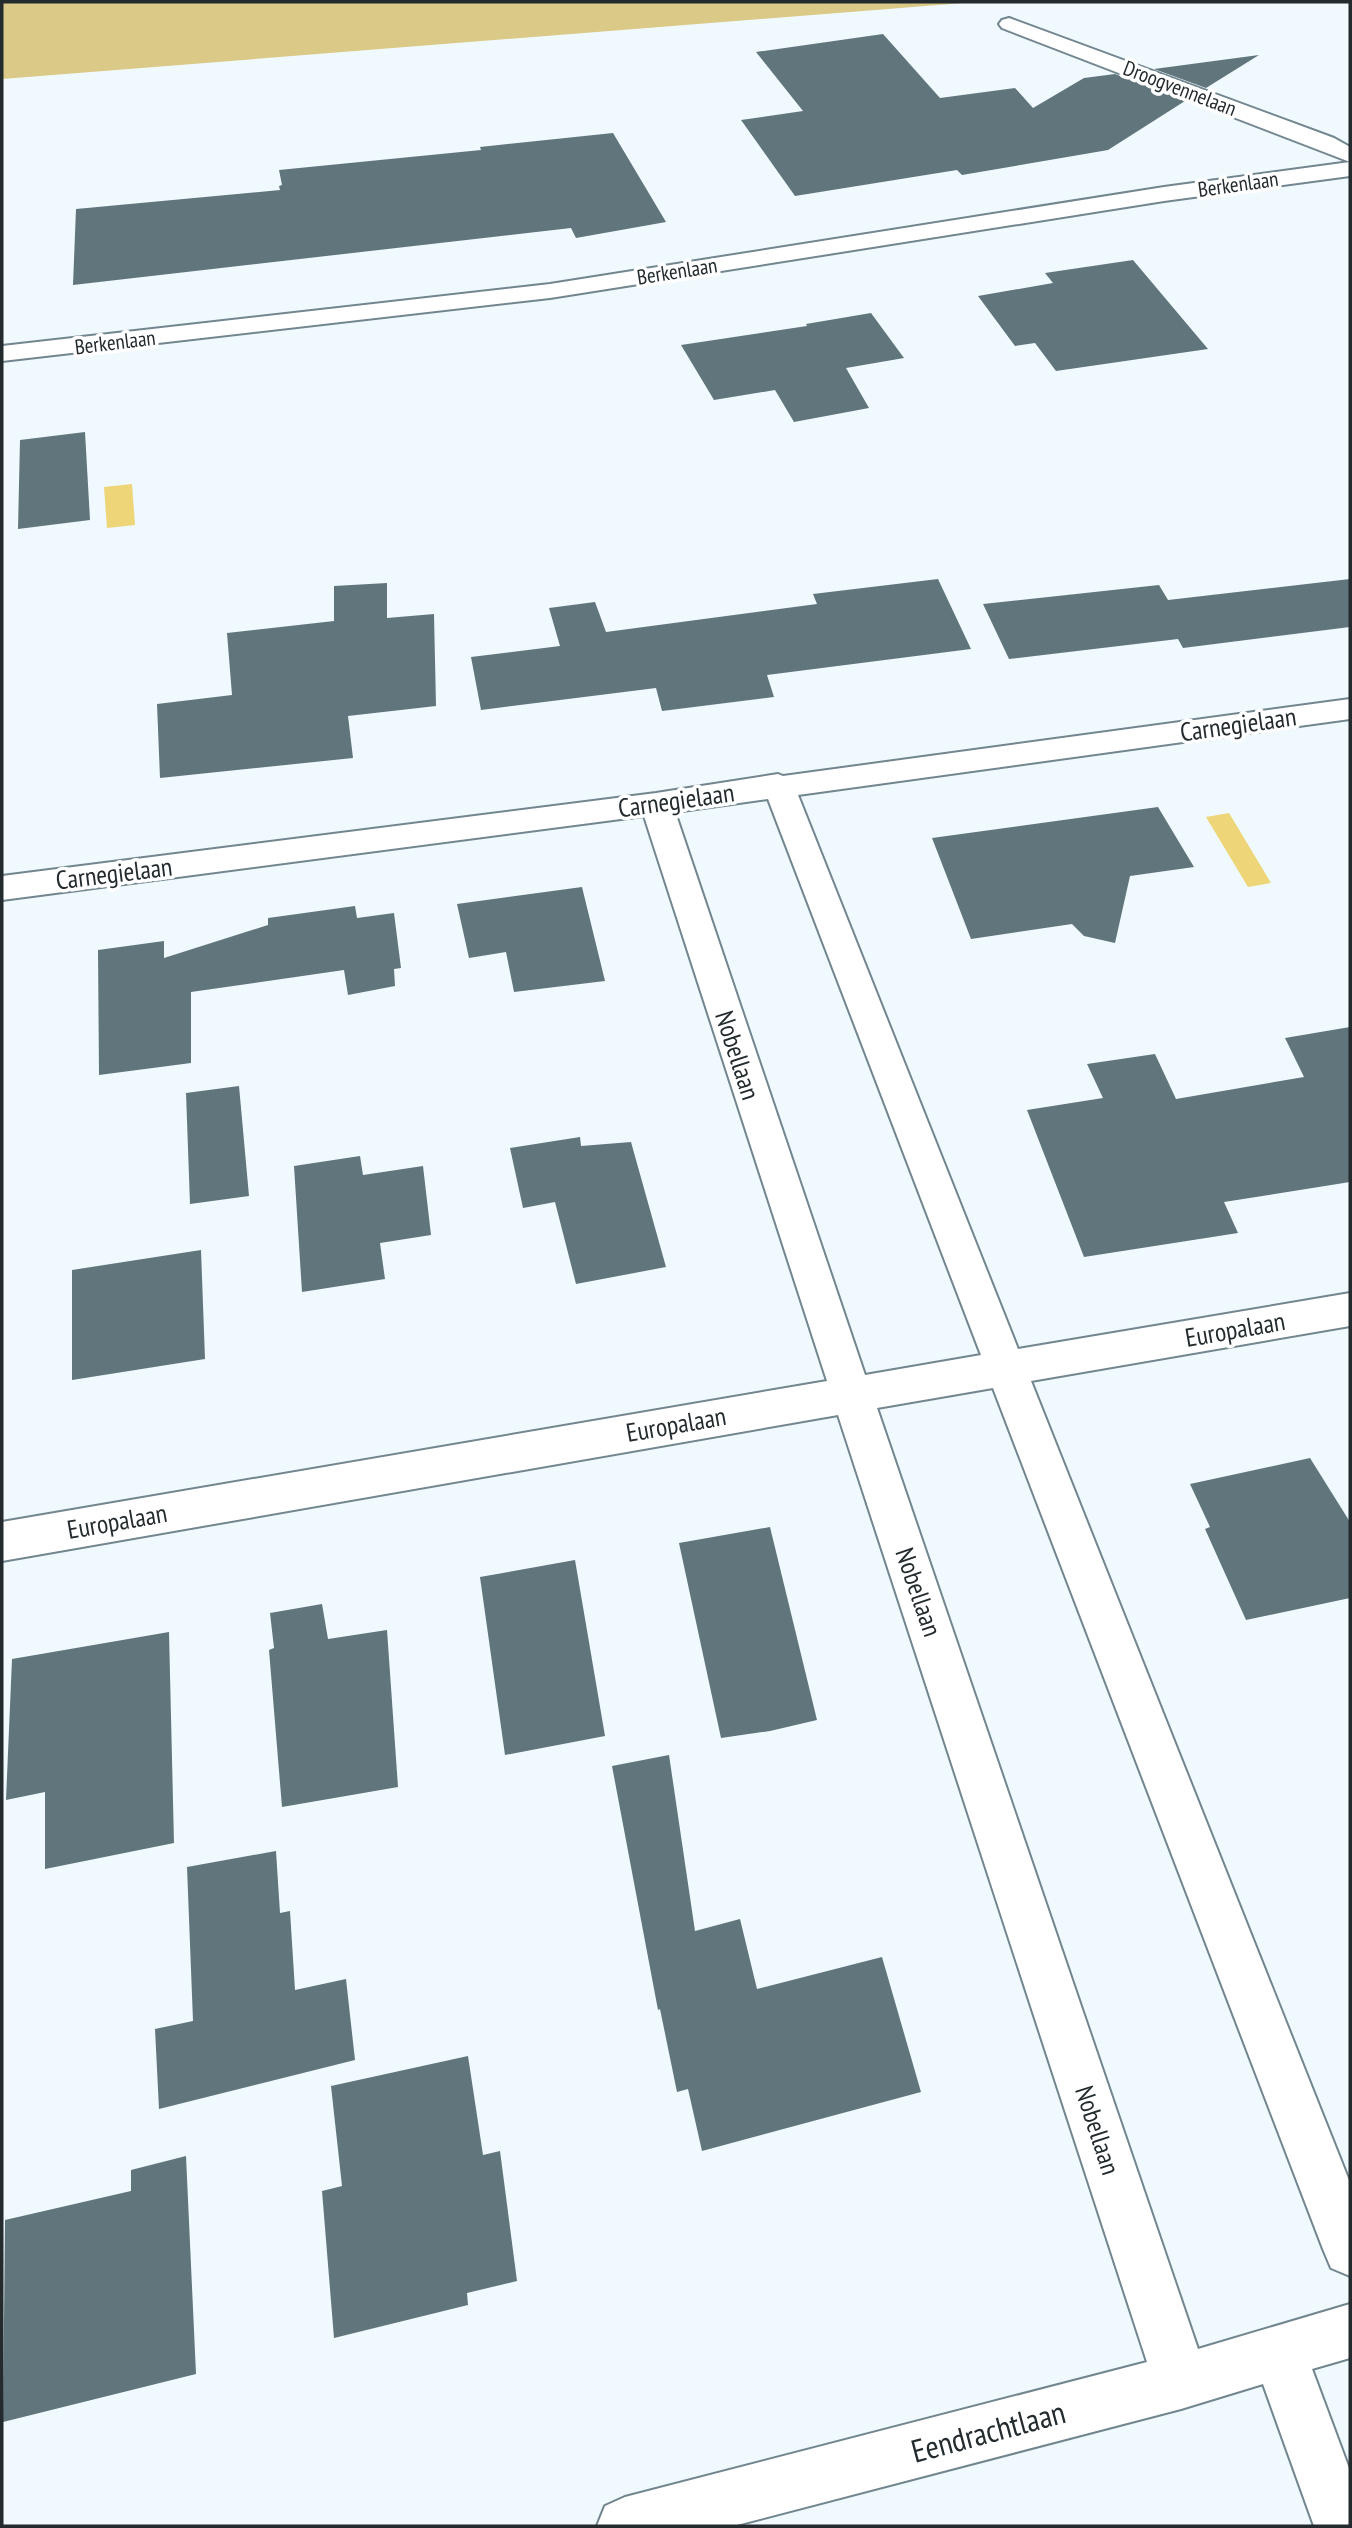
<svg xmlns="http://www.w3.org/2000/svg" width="1352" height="2528" font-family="'PT Sans Narrow',sans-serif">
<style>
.green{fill:#dac987}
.water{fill:#edd578}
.building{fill:#61757d}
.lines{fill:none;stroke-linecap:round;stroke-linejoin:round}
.street-casing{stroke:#72868f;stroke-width:4}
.street{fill:#fff;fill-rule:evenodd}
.labels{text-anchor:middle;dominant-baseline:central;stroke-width:7;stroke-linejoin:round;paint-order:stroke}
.far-street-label{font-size:21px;fill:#232b2f;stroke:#fff}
.street-label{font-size:26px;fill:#232b2f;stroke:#fff}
.near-street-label{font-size:32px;fill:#232b2f;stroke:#fff}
</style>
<rect width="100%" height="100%" fill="#f0f9fd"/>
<path class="green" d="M2 2H976L2 79Z"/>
<g class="water">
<path d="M132 484 135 525 107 528 104 487Z"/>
<path d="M1229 813 1271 883 1248 887 1206 817Z"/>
</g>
<g class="building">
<path d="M883 34 940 98 1015 88 1033 108 1084 78 1115 74 1185 101 1108 150 962 175 957 170 795 196 741 120 803 111 756 52Z"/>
<path d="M1259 55 1206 88 1154 69Z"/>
<path d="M613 133 666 222 576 238 571 228 73 285 76 209 280 190 279 186 282 185 279 170 481 150 480 147Z"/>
<path d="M1133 260 1208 349 1056 371 1035 343 1015 346 978 296 1053 283 1045 273Z"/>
<path d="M871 313 904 358 846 368 869 408 794 422 775 390 714 400 681 345 807 326 806 324Z"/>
<path d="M85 432 90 520 18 529 20 440Z"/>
<path d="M938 579 971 649 767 675 774 697 662 711 656 688 481 710 471 657 560 646 549 608 595 602 606 632 817 604 813 594Z"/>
<path d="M1350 579V627L1183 648 1178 639 1009 659 983 604 1159 585 1168 600Z"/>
<path d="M387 583V618L434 614 436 706 348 716 353 758 160 778 157 704 232 695 227 633 334 621V586Z"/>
<path d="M1158 807 1194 867 1130 876 1115 943 1084 936 1072 924 971 939 932 838Z"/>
<path d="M582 887 605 981 514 992 506 952 469 958 457 904Z"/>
<path d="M355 906 357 918 394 913 401 968 394 969 395 986 348 995 344 970 191 992V1063L99 1075 98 950 164 941V958L268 925V918Z"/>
<path d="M1350 1027V1182L1224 1202 1238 1233 1084 1257 1027 1110 1103 1098 1087 1064 1155 1054 1176 1099 1304 1077 1285 1038Z"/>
<path d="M239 1086 249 1196 190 1204 186 1093Z"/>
<path d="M580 1137 581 1146 631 1142 666 1267 576 1284 555 1202 523 1208 510 1148Z"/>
<path d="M360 1156 363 1175 423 1166 431 1235 380 1243 385 1279 302 1292 294 1166Z"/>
<path d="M201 1250 205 1359 72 1380V1270Z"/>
<path d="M1310 1458 1350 1522V1598L1246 1620 1205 1529 1210 1527 1190 1484Z"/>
<path d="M770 1527 817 1720 770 1731 721 1738 679 1543Z"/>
<path d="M575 1560 605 1736 505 1755 480 1577Z"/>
<path d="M322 1604 328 1639 387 1630 398 1787 282 1807 269 1650 274 1648 270 1613Z"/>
<path d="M169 1632 174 1843 45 1869V1792L6 1800 12 1659Z"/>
<path d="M669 1755 695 1931 740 1919 757 1989 882 1957 921 2092 702 2151 688 2089 677 2092 660 2009 658 2010 612 1766Z"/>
<path d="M276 1851 280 1913 290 1911 295 1990 346 1979 355 2060 159 2109 155 2029 193 2021 187 1867Z"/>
<path d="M468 2056 483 2155 500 2151 517 2281 467 2293 468 2305 334 2338 322 2191 342 2186 331 2086Z"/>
<path d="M186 2156 196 2374 3 2422 5 2220 131 2191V2170Z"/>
</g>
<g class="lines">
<g class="street-casing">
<g id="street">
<path d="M1009 18 1334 138 1350 147V162L1002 28 999 24 1002 20Z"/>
<path d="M1350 162V176L1164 201 550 298 2 361V346L550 284 1164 187Z"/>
<path d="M1350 699V719L798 795 1018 1349 1350 1293V1326L1031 1381 1350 2183V2276L1331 2268 1323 2249 993 1388 877 1408 1198 2349 1350 2304V2358L1312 2369 1350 2471V2526H1314L1263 2384 1181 2409 733 2526H597L605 2506 625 2497 1147 2362 838 1415 2 1561V1522L827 1381 644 816 2 900V876L656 793 778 774 783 776ZM768 799 981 1355 865 1375 675 812Z"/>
</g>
</g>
<use href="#street" class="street"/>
</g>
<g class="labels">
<g class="far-street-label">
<text transform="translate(1180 88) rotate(21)">Droogvennelaan</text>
<text transform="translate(1238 184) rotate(-8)">Berkenlaan</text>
<text transform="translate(677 271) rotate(-9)">Berkenlaan</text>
<text transform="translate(115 342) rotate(-7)">Berkenlaan</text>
</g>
<g class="street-label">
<text transform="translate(1238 724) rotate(-8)">Carnegielaan</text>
<text transform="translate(676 800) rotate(-8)">Carnegielaan</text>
<text transform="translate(114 873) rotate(-7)">Carnegielaan</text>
<text transform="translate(738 1055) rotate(72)">Nobellaan</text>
<text transform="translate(1235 1329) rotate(-10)">Europalaan</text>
<text transform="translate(676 1424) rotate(-10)">Europalaan</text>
<text transform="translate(117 1521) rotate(-10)">Europalaan</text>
<text transform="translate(919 1592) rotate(71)">Nobellaan</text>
<text transform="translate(1098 2130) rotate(72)">Nobellaan</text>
</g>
<g class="near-street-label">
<text transform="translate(988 2431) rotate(-15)">Eendrachtlaan</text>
</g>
</g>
<rect width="1352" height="2528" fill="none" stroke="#232b2f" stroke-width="7"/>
</svg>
